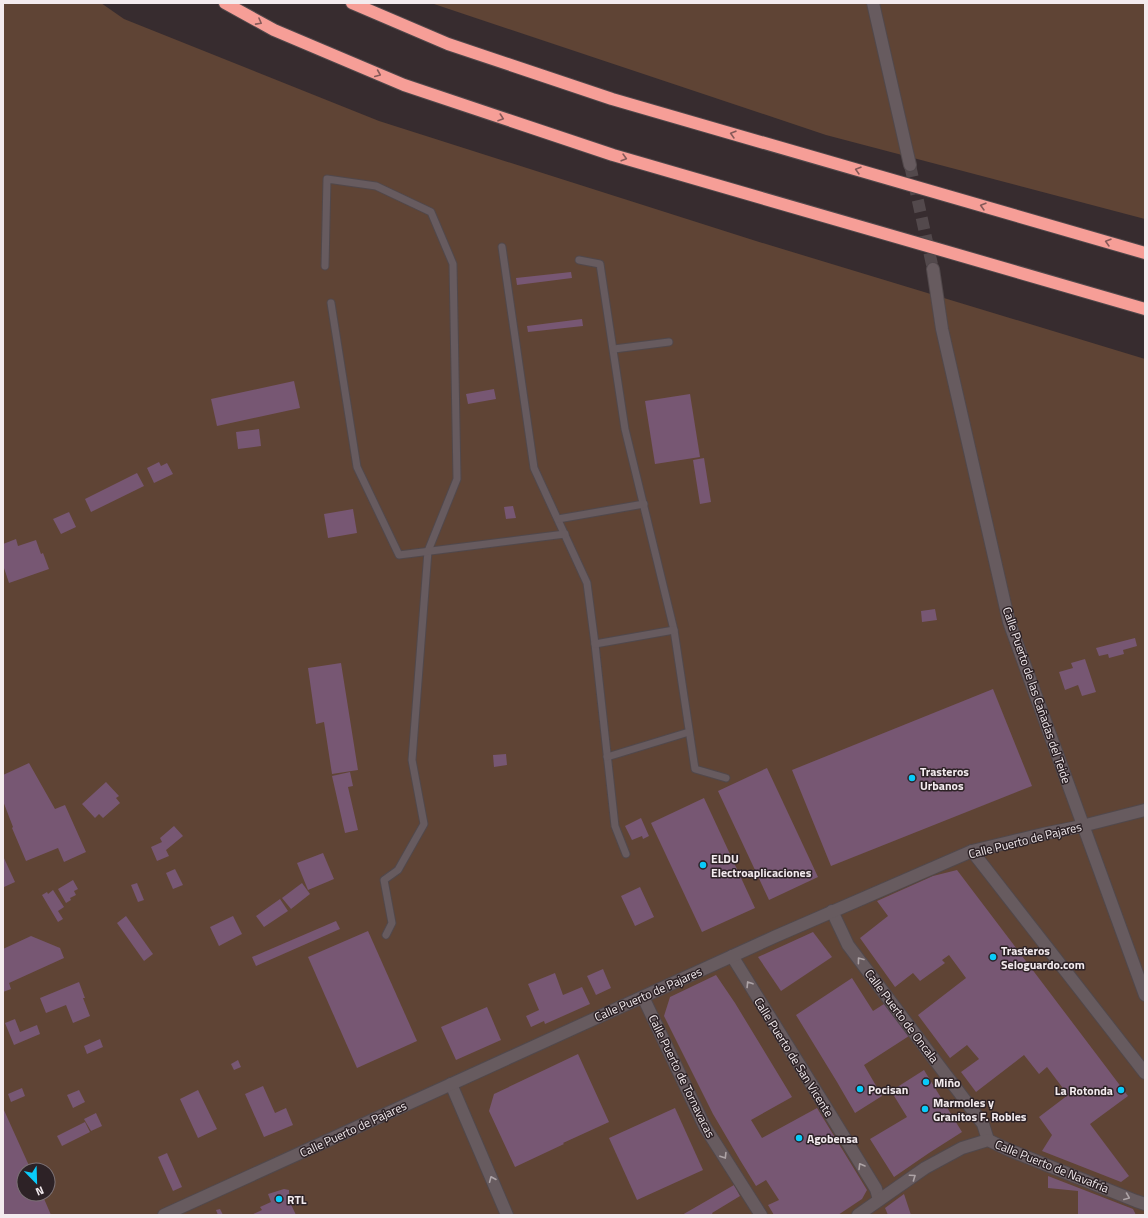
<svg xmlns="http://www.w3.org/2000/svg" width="1148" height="1218" font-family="'Titillium Web',sans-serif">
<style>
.green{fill:#5f4435;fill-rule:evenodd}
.building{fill:#775773}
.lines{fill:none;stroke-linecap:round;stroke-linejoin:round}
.street-tunnel{stroke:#53494c;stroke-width:12;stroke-dasharray:12 6;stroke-linecap:butt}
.lane-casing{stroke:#51484b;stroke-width:9}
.street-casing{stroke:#51484b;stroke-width:14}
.highway-casing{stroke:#51484b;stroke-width:14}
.lane{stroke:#675b5f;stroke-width:7}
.street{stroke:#675b5f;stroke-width:12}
.highway{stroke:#f69e97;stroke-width:12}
.oneway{stroke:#875a59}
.oneway2{stroke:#ada3a6}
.poi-dot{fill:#09cbfa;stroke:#2d2226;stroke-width:1.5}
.labels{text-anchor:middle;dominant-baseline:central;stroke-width:3;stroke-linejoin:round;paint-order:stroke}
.street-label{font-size:12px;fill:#f3ebee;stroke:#2d2226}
.poi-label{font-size:12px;font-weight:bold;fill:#f3ebee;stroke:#2d2226;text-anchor:start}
</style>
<rect width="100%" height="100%" fill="#372c2f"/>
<g class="green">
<path d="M3 3H101L124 19 379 121 756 241 1145 359V1215H3ZM24 1170H48V1194H24Z"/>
<path d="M431 3H1145V219L826 135Z"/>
</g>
<g class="building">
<path d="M571 272 572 278 517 285 516 278Z"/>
<path d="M582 319 583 326 528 332 527 326Z"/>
<path d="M294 381 300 408 217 426 211 399Z"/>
<path d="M494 389 496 399 468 404 466 394Z"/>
<path d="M690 394 700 457 655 464 645 401Z"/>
<path d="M259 429 261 446 238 449 236 432Z"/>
<path d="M704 458 711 502 700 504 693 460Z"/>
<path d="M159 462 161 466 167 463 173 474 154 483 147 468Z"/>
<path d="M137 473 144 486 91 512 85 499Z"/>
<path d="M513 506 516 518 506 519 504 507Z"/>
<path d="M353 509 357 533 328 538 324 514Z"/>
<path d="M69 512 76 527 61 534 53 519Z"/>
<path d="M16 539 18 546 36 540 41 554 43 553 49 569 9 583 3 565V544Z"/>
<path d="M935 609 937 620 922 622 921 611Z"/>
<path d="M1135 638 1137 646 1123 650 1124 654 1109 658 1108 654 1099 656 1096 648Z"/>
<path d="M1085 659 1096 692 1082 696 1078 685 1065 690 1059 672 1073 668 1071 663Z"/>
<path d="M341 663 358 770 332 774 324 722 316 724 308 668Z"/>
<path d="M993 689 1032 786 831 866 792 770Z"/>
<path d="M506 754 507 765 494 767 493 755Z"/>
<path d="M29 763 55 809 65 805 86 852 64 862 58 848 26 861 12 828 13 827 3 801V775Z"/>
<path d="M767 768 818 877 769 900 718 791Z"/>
<path d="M350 772 353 786 348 787 358 830 345 833 332 776Z"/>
<path d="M106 782 119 796 116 798 120 803 103 818 99 814 95 818 82 804Z"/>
<path d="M704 798 755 908 702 932 651 823Z"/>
<path d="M641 818 649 836 643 839 642 836 632 840 625 826Z"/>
<path d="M174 826 183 836 166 850 169 856 157 861 151 847 162 842 160 838Z"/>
<path d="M323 853 334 879 308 890 297 863Z"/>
<path d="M3 856 15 882 4 887 3 884Z"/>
<path d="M175 869 183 885 173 889 166 873Z"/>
<path d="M957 870 1128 1096 1090 1124 1129 1176 1121 1182 1042 1151 1052 1135 1039 1117 1068 1095 1047 1067 1039 1074 1024 1055 976 1092 961 1072 979 1059 967 1045 950 1058 918 1015 966 978 949 955 942 960 945 963 920 981 913 973 895 987 860 938 888 916 877 901 933 876Z"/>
<path d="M73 880 78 889 74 891 76 895 70 898 71 900 66 903 58 889Z"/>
<path d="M137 883 144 900 138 902 131 885Z"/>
<path d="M302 883 310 894 291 909 282 898Z"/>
<path d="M640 887 654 917 635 926 621 896Z"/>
<path d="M53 890 64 907 58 911 63 919 58 922 42 895 47 892 48 894Z"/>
<path d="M280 899 288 911 264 927 256 916Z"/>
<path d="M126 916 153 954 144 961 117 923Z"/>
<path d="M233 916 242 934 219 946 210 927Z"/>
<path d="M336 921 340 929 256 966 252 957Z"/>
<path d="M368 931 417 1041 357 1068 308 957Z"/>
<path d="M813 932 832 957 781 991 758 957Z"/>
<path d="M31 936 60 948 64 958 9 983 11 989 3 992V949Z"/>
<path d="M603 969 611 988 596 995 587 976Z"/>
<path d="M555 973 563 995 582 987 590 1004 545 1024 544 1021 531 1027 526 1016 539 1010 528 984Z"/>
<path d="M716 975 735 1003 792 1097 751 1120 762 1138 817 1108 867 1190 862 1199 838 1215H774L768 1205 779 1200 766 1180 756 1186 740 1160 713 1114 664 1016 670 997Z"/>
<path d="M852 978 873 1011 884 1004 909 1036 864 1065 882 1096 855 1113 837 1082 796 1015Z"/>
<path d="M79 982 85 998H83L90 1016 73 1023 66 1005 46 1013 40 998Z"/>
<path d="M487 1007 501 1040 456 1060 441 1027Z"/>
<path d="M15 1019 20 1032 37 1025 40 1034 14 1045 5 1023Z"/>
<path d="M100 1039 103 1047 87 1054 84 1046Z"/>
<path d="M578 1054 609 1122 563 1143 564 1144 515 1167 489 1111 494 1094Z"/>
<path d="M238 1060 241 1067 234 1070 231 1064Z"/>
<path d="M924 1070 962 1132 929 1153 894 1177 870 1139 907 1117 891 1091Z"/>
<path d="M263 1086 275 1113 286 1108 293 1125 264 1137 245 1094Z"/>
<path d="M22 1088 25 1096 11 1102 8 1094Z"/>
<path d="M79 1090 85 1102 73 1108 67 1095Z"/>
<path d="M198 1090 217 1129 198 1138 180 1099Z"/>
<path d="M3 1108 31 1170H24V1194H42L51 1215H3Z"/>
<path d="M675 1108 703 1170 637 1200 609 1138Z"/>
<path d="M96 1113 102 1126 91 1131 84 1119Z"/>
<path d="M85 1122 90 1132 62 1146 57 1136Z"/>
<path d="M167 1153 182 1187 173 1191 158 1157Z"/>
<path d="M1048 1176 1133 1209 1136 1215H1078V1191L1048 1188Z"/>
<path d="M734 1185 740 1196 712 1213 713 1215H682Z"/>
<path d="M284 1189 289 1190V1194L287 1196 296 1215H251L262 1210 260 1207 271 1202 268 1194Z"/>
<path d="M904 1194 911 1215H888L885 1208Z"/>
<path d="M220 1209 223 1215H218L216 1210Z"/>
</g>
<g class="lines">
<path class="street-tunnel" d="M910 165 933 269"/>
<g class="lane-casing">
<g id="lane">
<path d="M502 247 534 468 587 583 595 644 615 826 626 854"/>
<path d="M579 260 600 264 625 429 674 630 695 769 726 778"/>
<path d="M325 266 327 179 376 186 431 212 453 264 457 479 428 551 412 760 424 824 398 870 384 880 392 923 386 935"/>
<path d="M331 303 357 467 399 555 565 534"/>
<path d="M614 349 669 342"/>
<path d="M558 519 644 504"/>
<path d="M595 644 674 630"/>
<path d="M607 757 689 732"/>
</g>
</g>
<g class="street-casing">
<g id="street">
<path d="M873 3 910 165"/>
<path d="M933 269 942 329 1009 622 1145 995"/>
<path d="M972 851 1145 1073"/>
<path d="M832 911 848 945 983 1124 988 1140"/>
<path d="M732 956 822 1101 876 1189 879 1200"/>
<path d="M643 997 705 1127 761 1215"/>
<path d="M451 1084 507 1215"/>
<path d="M164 1215 774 937 972 851 1043 834 1082 826 1145 810"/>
<path d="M858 1215 925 1168 962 1148 988 1140 1009 1150 1136 1201 1145 1204"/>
</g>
</g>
<g class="highway-casing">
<g id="highway">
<path d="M225 3 274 30 404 85 613 155 1145 309"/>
<path d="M352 3 448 44 612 99 1145 253"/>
</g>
</g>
<use href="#lane" class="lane"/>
<use href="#street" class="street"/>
<use href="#highway" class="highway"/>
</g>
<defs><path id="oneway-chevron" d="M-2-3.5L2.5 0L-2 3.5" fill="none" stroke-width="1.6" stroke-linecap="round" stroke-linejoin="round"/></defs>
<g class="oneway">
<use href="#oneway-chevron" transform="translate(259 22) rotate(29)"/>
<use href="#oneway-chevron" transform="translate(378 74) rotate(23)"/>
<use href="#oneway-chevron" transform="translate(501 118) rotate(19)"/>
<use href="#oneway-chevron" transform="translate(733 134) rotate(-164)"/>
<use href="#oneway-chevron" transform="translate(624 158) rotate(16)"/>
<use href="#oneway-chevron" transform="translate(858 170) rotate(-164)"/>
<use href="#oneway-chevron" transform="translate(983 206) rotate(-164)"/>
<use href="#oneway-chevron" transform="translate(1108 242) rotate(-164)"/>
</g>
<g class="oneway2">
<use href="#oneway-chevron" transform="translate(860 960) rotate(-127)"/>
<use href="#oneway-chevron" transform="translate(749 984) rotate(-122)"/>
<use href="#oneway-chevron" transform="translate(724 1156) rotate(58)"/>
<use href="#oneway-chevron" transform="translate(861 1166) rotate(-121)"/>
<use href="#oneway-chevron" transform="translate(913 1177) rotate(-35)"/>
<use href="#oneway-chevron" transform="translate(492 1179) rotate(-113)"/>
<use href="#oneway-chevron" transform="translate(1127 1197) rotate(22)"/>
</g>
<g class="poi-dot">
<circle cx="912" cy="778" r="4"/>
<circle cx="703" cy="865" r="4"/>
<circle cx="993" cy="957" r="4"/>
<circle cx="926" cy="1082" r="4"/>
<circle cx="860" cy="1089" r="4"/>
<circle cx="1121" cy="1090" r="4"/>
<circle cx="925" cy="1109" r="4"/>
<circle cx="799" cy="1138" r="4"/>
<circle cx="279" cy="1199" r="4"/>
</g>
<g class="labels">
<g class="street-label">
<text transform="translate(1037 695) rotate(71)">Calle Puerto de las Cañadas del Teide</text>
<text transform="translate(1025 840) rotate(-14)">Calle Puerto de Pajares</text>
<text transform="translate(648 994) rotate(-24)">Calle Puerto de Pajares</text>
<text transform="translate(902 1016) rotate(53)">Calle Puerto de Oncala</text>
<text transform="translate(794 1057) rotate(58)">Calle Puerto de San Vicente</text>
<text transform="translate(682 1076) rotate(64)">Calle Puerto de Tornavacas</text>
<text transform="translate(353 1129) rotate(-25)">Calle Puerto de Pajares</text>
<text transform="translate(1052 1166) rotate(22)">Calle Puerto de Navafría</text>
</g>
<g class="poi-label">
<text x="920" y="771">Trasteros<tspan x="920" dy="14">Urbanos</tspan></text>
<text x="711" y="858">ELDU<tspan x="711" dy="14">Electroaplicaciones</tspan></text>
<text x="1001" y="950">Trasteros<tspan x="1001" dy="14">Seloguardo.com</tspan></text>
<text x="934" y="1082">Miño</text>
<text x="868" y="1089">Pocisan</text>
<text x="1113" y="1090" text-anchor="end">La Rotonda</text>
<text x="933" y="1102">Marmoles y<tspan x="933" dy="14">Granitos F. Robles</tspan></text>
<text x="807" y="1138">Agobensa</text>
<text x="287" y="1199">RTL</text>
</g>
</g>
<rect width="1148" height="1218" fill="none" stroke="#f3ebee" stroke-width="8"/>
<g transform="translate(36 1182) rotate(157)"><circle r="19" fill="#2d2226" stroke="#7c7276"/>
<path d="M0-3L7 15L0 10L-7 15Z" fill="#09cbfa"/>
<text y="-6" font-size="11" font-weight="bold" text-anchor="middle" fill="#f3ebee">N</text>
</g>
</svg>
